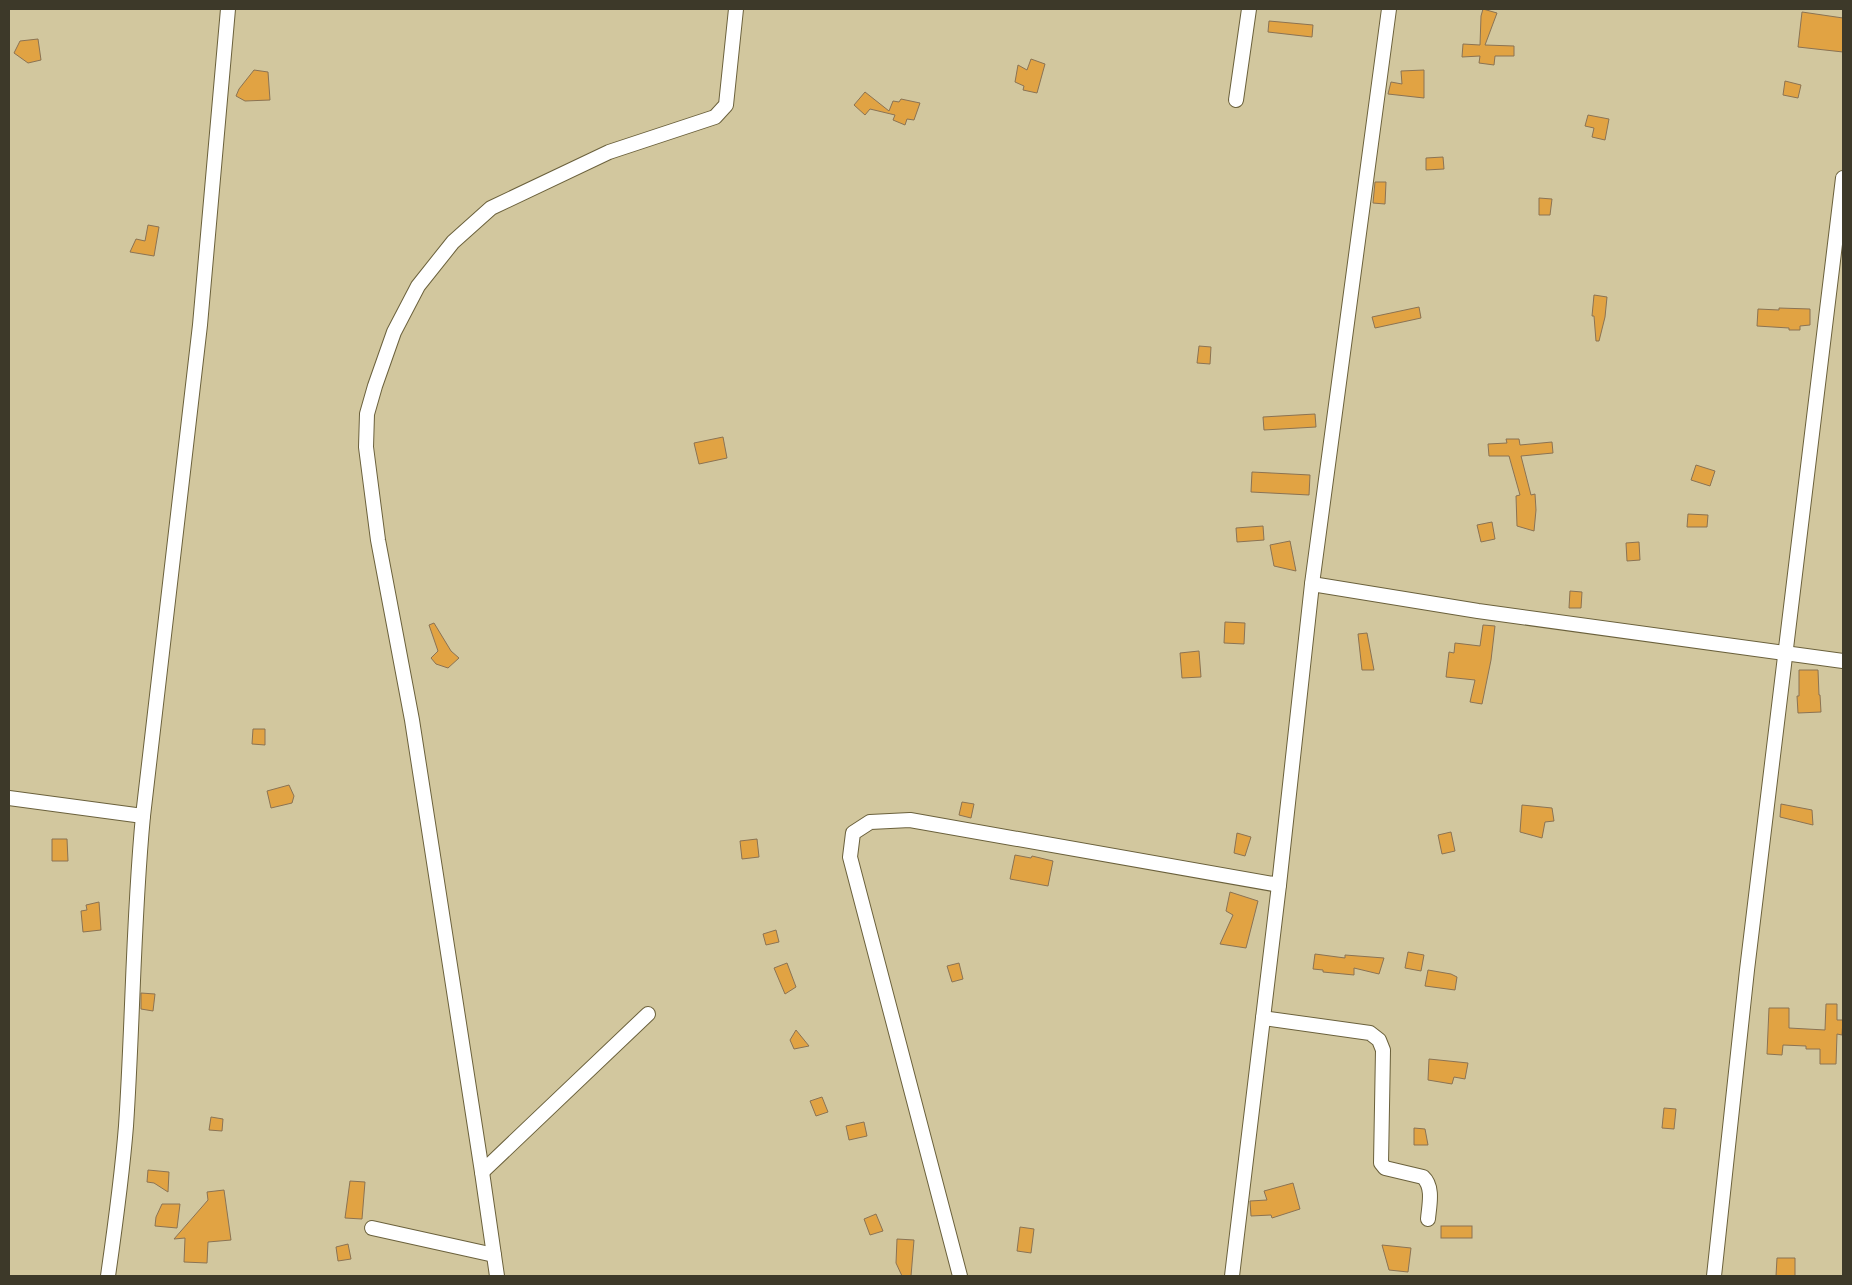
<svg xmlns="http://www.w3.org/2000/svg" width="1852" height="1285" viewBox="0 0 1852 1285" font-family="Literata,serif">
<style>
.building{fill:#e1a343;stroke:#8b7353}
.lines{fill:none;stroke-linecap:round;stroke-linejoin:round}
.street-casing{stroke:#6b613c;stroke-width:16}
.street{stroke:#fff;stroke-width:14}
</style>
<rect width="100%" height="100%" fill="#d2c79e"/>
<!-- building -->
<g class="building">
<path d="M 1483,9 L 1497,13 L 1485,45 L 1514,46 L 1514,56 L 1495,56 L 1494,65 L 1479,63 L 1480,56 L 1462,57 L 1463,44 L 1480,45 L 1481,16 Z"/>
<path d="M 1802,12 L 1843,18 L 1843,52 L 1798,47 Z"/>
<path d="M 1269,21 L 1313,25 L 1312,37 L 1268,32 Z"/>
<path d="M 38,39 L 41,60 L 28,63 L 14,53 L 20,41 Z"/>
<path d="M 1031,59 L 1045,64 L 1037,93 L 1023,90 L 1024,86 L 1015,82 L 1018,65 L 1027,70 Z"/>
<path d="M 254,70 L 268,72 L 270,100 L 245,101 L 236,96 L 239,89 Z"/>
<path d="M 1424,70 L 1424,98 L 1388,94 L 1391,82 L 1402,84 L 1401,71 Z"/>
<path d="M 1785,81 L 1801,85 L 1798,98 L 1783,95 Z"/>
<path d="M 865,92 L 889,111 L 893,101 L 899,102 L 901,99 L 920,103 L 914,120 L 907,119 L 905,125 L 893,120 L 895,115 L 870,109 L 865,115 L 854,105 Z"/>
<path d="M 1588,115 L 1609,119 L 1605,140 L 1592,137 L 1594,128 L 1585,126 Z"/>
<path d="M 1443,157 L 1444,169 L 1426,170 L 1426,158 Z"/>
<path d="M 1375,182 L 1386,182 L 1385,204 L 1373,203 Z"/>
<path d="M 1539,198 L 1552,199 L 1550,215 L 1539,215 Z"/>
<path d="M 148,225 L 159,227 L 154,256 L 130,252 L 136,239 L 145,241 Z"/>
<path d="M 1594,295 L 1607,297 L 1605,317 L 1599,341 L 1596,341 L 1594,316 L 1592,316 Z"/>
<path d="M 1419,307 L 1421,318 L 1375,328 L 1372,317 Z"/>
<path d="M 1779,308 L 1810,309 L 1810,325 L 1800,326 L 1800,330 L 1789,330 L 1789,328 L 1757,326 L 1758,309 L 1779,310 Z"/>
<path d="M 1199,346 L 1211,347 L 1210,364 L 1197,363 Z"/>
<path d="M 1315,414 L 1316,427 L 1264,430 L 1263,417 Z"/>
<path d="M 723,437 L 727,458 L 699,464 L 694,443 Z"/>
<path d="M 1506,439 L 1519,439 L 1520,445 L 1552,442 L 1553,453 L 1521,456 L 1531,495 L 1535,494 L 1536,510 L 1534,531 L 1517,526 L 1516,496 L 1520,495 L 1509,456 L 1489,456 L 1488,444 L 1507,443 Z"/>
<path d="M 1696,465 L 1715,471 L 1710,486 L 1691,480 Z"/>
<path d="M 1252,472 L 1310,475 L 1309,495 L 1251,492 Z"/>
<path d="M 1688,514 L 1708,515 L 1707,527 L 1687,527 Z"/>
<path d="M 1492,522 L 1495,539 L 1481,542 L 1477,525 Z"/>
<path d="M 1263,526 L 1264,540 L 1237,542 L 1236,528 Z"/>
<path d="M 1290,541 L 1296,571 L 1274,566 L 1270,545 Z"/>
<path d="M 1639,542 L 1640,560 L 1627,561 L 1626,543 Z"/>
<path d="M 1570,591 L 1582,592 L 1581,608 L 1569,608 Z"/>
<path d="M 1225,622 L 1245,623 L 1244,644 L 1224,643 Z"/>
<path d="M 434,623 L 451,651 L 459,658 L 448,668 L 436,664 L 431,658 L 438,651 L 429,625 Z"/>
<path d="M 1483,625 L 1495,626 L 1491,660 L 1482,704 L 1470,702 L 1475,680 L 1446,677 L 1449,652 L 1454,653 L 1455,643 L 1480,646 Z"/>
<path d="M 1367,633 L 1374,670 L 1362,670 L 1358,634 Z"/>
<path d="M 1199,651 L 1201,677 L 1182,678 L 1180,653 Z"/>
<path d="M 1799,670 L 1818,670 L 1819,695 L 1820,695 L 1821,712 L 1798,713 L 1797,696 L 1799,696 Z"/>
<path d="M 253,729 L 265,729 L 265,745 L 252,744 Z"/>
<path d="M 289,785 L 294,796 L 292,803 L 271,808 L 267,791 Z"/>
<path d="M 962,802 L 974,804 L 971,818 L 959,815 Z"/>
<path d="M 1781,804 L 1812,810 L 1813,825 L 1780,817 Z"/>
<path d="M 1522,805 L 1552,808 L 1554,821 L 1545,822 L 1542,838 L 1520,832 Z"/>
<path d="M 1451,832 L 1455,851 L 1442,854 L 1438,835 Z"/>
<path d="M 1237,833 L 1251,837 L 1245,856 L 1234,853 Z"/>
<path d="M 52,839 L 67,839 L 68,861 L 52,861 Z"/>
<path d="M 757,839 L 759,857 L 742,859 L 740,841 Z"/>
<path d="M 1015,855 L 1031,858 L 1032,856 L 1053,861 L 1048,886 L 1010,879 Z"/>
<path d="M 1230,892 L 1258,901 L 1246,948 L 1220,944 L 1233,915 L 1226,911 Z"/>
<path d="M 99,902 L 101,930 L 83,932 L 81,911 L 87,910 L 86,905 Z"/>
<path d="M 776,930 L 779,942 L 766,945 L 763,934 Z"/>
<path d="M 1408,952 L 1424,955 L 1421,971 L 1405,968 Z"/>
<path d="M 1315,954 L 1345,958 L 1345,955 L 1384,958 L 1379,974 L 1354,968 L 1354,975 L 1323,972 L 1323,970 L 1313,969 Z"/>
<path d="M 787,963 L 796,987 L 785,994 L 774,968 Z"/>
<path d="M 959,963 L 963,979 L 952,982 L 947,966 Z"/>
<path d="M 1428,970 L 1451,974 L 1457,977 L 1455,990 L 1425,986 Z"/>
<path d="M 141,993 L 155,994 L 153,1011 L 141,1009 Z"/>
<path d="M 1826,1004 L 1837,1004 L 1837,1020 L 1843,1020 L 1842,1035 L 1837,1034 L 1836,1064 L 1820,1064 L 1820,1049 L 1806,1049 L 1806,1046 L 1783,1045 L 1782,1055 L 1767,1054 L 1769,1008 L 1789,1008 L 1789,1028 L 1825,1030 Z"/>
<path d="M 796,1030 L 809,1046 L 794,1049 L 790,1040 Z"/>
<path d="M 1429,1059 L 1468,1063 L 1465,1079 L 1454,1077 L 1452,1084 L 1428,1080 Z"/>
<path d="M 822,1097 L 828,1112 L 816,1116 L 810,1101 Z"/>
<path d="M 1664,1108 L 1676,1109 L 1674,1129 L 1662,1128 Z"/>
<path d="M 211,1117 L 223,1119 L 222,1131 L 209,1130 Z"/>
<path d="M 864,1122 L 867,1136 L 849,1140 L 846,1126 Z"/>
<path d="M 1414,1128 L 1425,1129 L 1428,1145 L 1414,1145 Z"/>
<path d="M 148,1170 L 169,1172 L 168,1192 L 154,1183 L 147,1182 Z"/>
<path d="M 350,1181 L 365,1182 L 362,1219 L 345,1218 Z"/>
<path d="M 1293,1183 L 1300,1209 L 1272,1218 L 1271,1215 L 1251,1216 L 1250,1201 L 1267,1200 L 1264,1191 Z"/>
<path d="M 224,1190 L 231,1240 L 208,1242 L 207,1263 L 184,1262 L 185,1238 L 174,1239 L 208,1200 L 207,1192 Z"/>
<path d="M 162,1204 L 180,1204 L 177,1228 L 155,1226 L 156,1217 Z"/>
<path d="M 876,1214 L 883,1231 L 870,1235 L 864,1219 Z"/>
<rect x="1441" y="1226" width="31" height="12"/>
<path d="M 1020,1227 L 1034,1229 L 1031,1253 L 1017,1251 Z"/>
<path d="M 897,1239 L 914,1240 L 911,1276 L 902,1276 L 896,1263 Z"/>
<path d="M 348,1244 L 351,1259 L 338,1261 L 336,1247 Z"/>
<path d="M 1382,1245 L 1411,1248 L 1408,1272 L 1389,1270 Z"/>
<path d="M 1777,1258 L 1795,1258 L 1795,1276 L 1776,1276 Z"/>
</g>
<g class="lines">
<!-- street casing -->
<g class="street-casing">
<g id="street">
<path d="M 1236,100 L 1249,9"/>
<path d="M 1312,584 L 1478,611 L 1843,661"/>
<path d="M 9,798 L 143,816"/>
<path d="M 1263,1018 L 1370,1033 L 1379,1040 L 1383,1050 L 1381,1163 L 1385,1168 L 1423,1177 C 1434,1187 1429,1206 1428,1219"/>
<path d="M 482,1172 L 648,1014"/>
<path d="M 372,1228 L 494,1255"/>
<path d="M 108,1276 C 115,1227 122,1176 126,1126 C 133,1022 133,919 143,816 L 200,325 L 228,9"/>
<path d="M 497,1276 L 482,1172 L 412,720 L 378,540 L 366,447 L 367,414 L 375,386 L 394,332 L 418,286 L 453,242 L 491,208 L 609,152 L 715,117 L 726,105 L 736,9"/>
<path d="M 960,1276 L 850,857 L 853,833 L 870,822 L 910,820 L 1279,885"/>
<path d="M 1232,1276 L 1279,885 L 1312,584 L 1389,9"/>
<path d="M 1714,1276 L 1747,970 L 1843,178"/>
</g>
</g>
<!-- street -->
<use href="#street" class="street"/>
</g>
<!-- border -->
<rect width="1852" height="1285" fill="none" stroke="#3d3929" stroke-width="20"/>
</svg>
